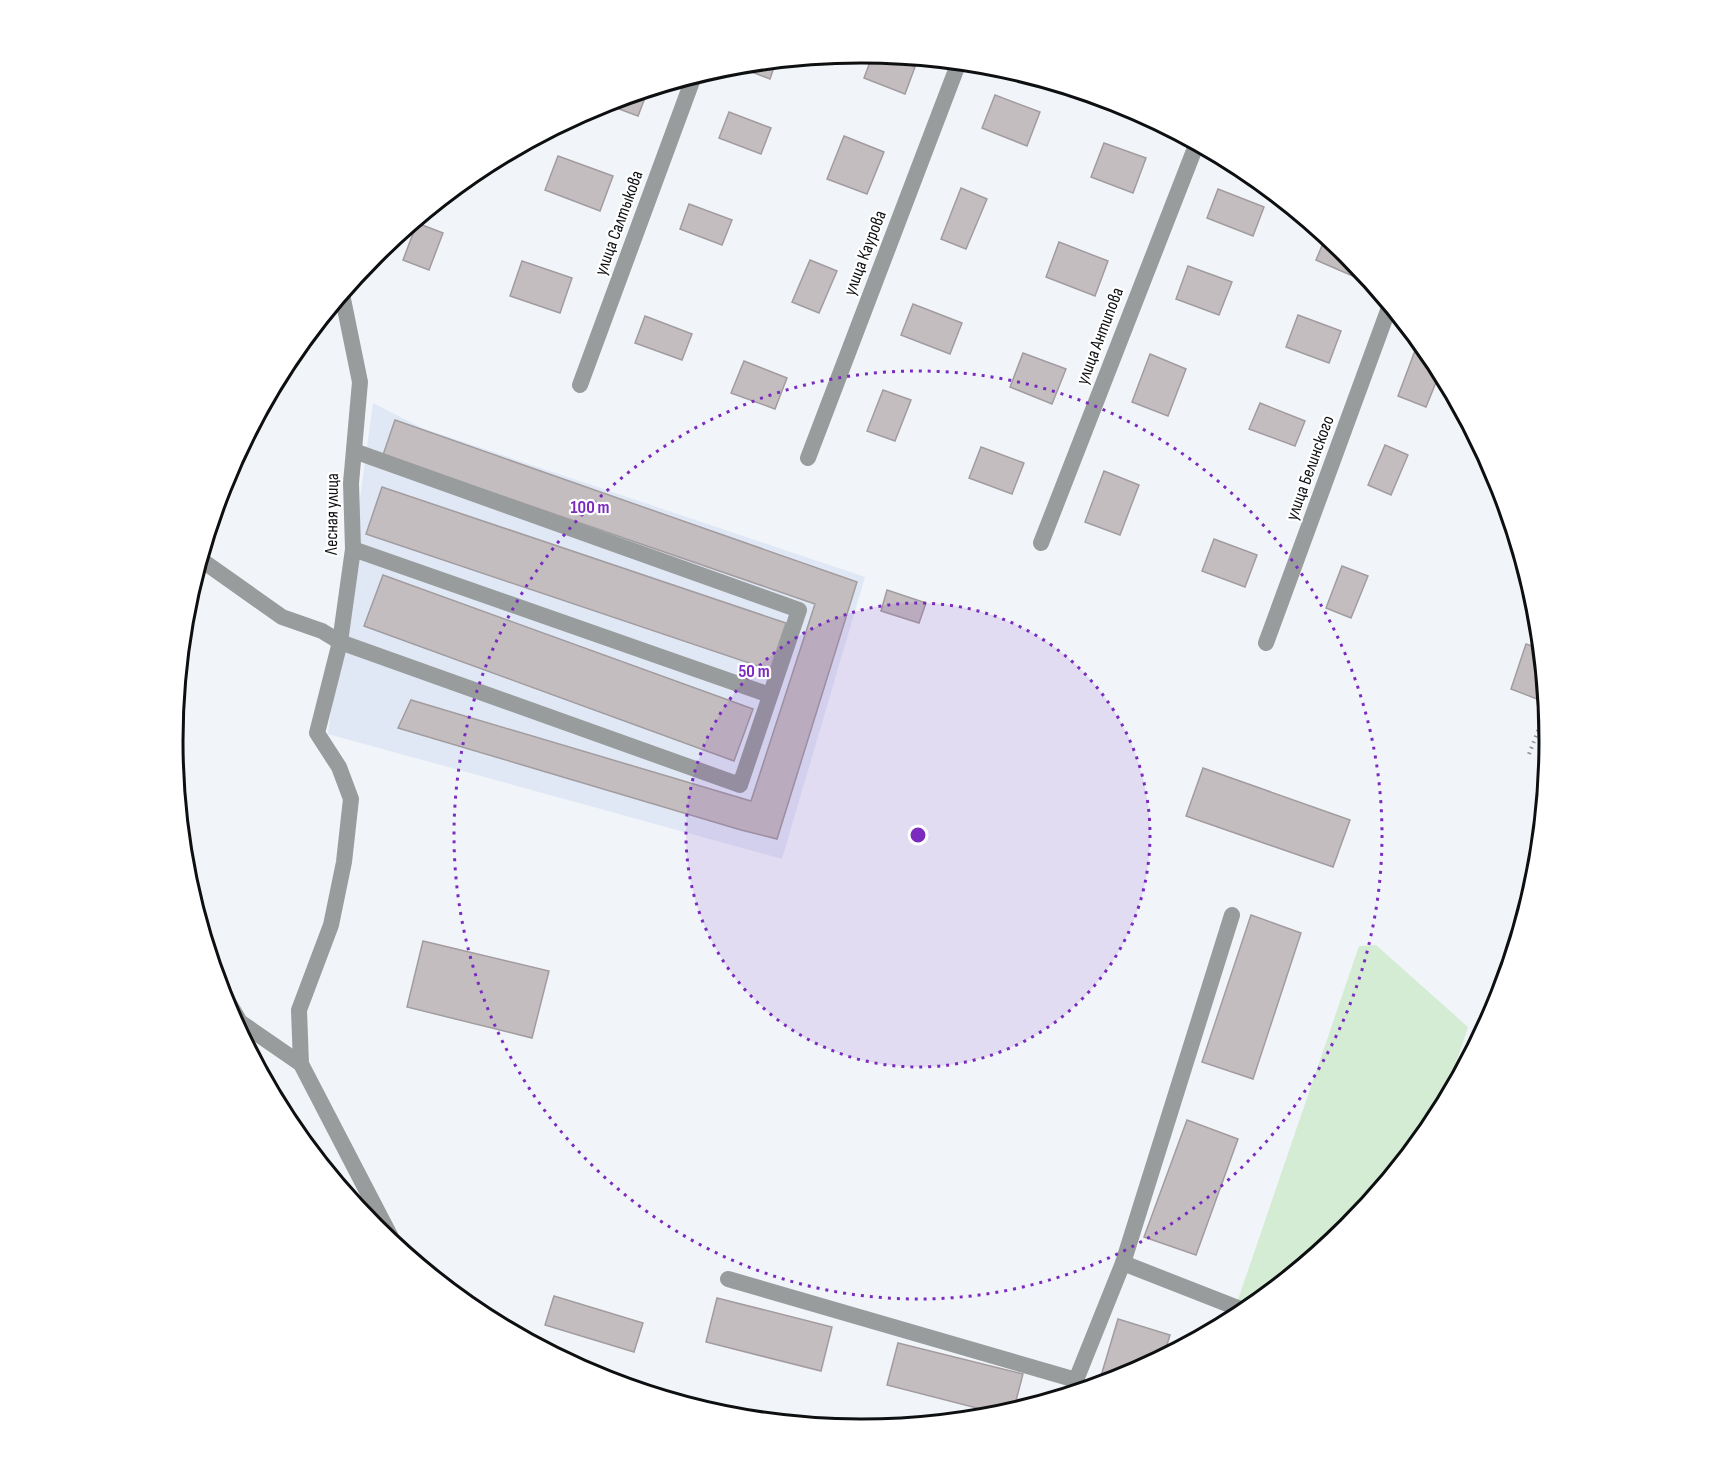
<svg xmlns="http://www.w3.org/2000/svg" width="1723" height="1483" viewBox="0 0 1723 1483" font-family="'Sofia Sans Condensed',sans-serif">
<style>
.built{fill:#dfe8f4}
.green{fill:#d4ecd4}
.building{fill:#c3bdc0;stroke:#a29c9f;stroke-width:1.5}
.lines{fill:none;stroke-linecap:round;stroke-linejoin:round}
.path{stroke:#919397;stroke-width:4;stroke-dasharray:1.5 4.5;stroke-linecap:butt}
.service{stroke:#999c9d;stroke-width:16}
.minor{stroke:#999c9d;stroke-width:16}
.ring{fill:none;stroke:#7b2cbf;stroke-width:3;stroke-dasharray:3 6}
.labels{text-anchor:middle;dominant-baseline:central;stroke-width:4.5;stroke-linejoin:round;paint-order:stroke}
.street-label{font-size:18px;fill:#0e0f11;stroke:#fff}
.rim{fill:none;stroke:#0e0f11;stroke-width:3}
.centre{fill:#7b2cbf;stroke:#fff;stroke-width:3}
.ring-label{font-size:18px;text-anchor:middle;font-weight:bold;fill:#7b2cbf;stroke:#fff;stroke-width:4.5;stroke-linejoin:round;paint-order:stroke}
</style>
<rect width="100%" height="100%" fill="#f1f5fa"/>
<!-- built -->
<path class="built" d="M 373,403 L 422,428 L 865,577 L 782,859 L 328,734 Z"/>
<!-- green -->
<path class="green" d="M 1376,945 L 1468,1027 L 1438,1117 L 1434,1125 L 1348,1229 L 1244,1315 L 1237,1318 L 1232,1317 L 1359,946 Z"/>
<!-- building -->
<g class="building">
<path d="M 873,54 L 882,55 L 915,67 L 905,94 L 864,78 Z"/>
<path d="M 776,61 L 770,79 L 744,69 L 746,64 Z"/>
<path d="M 648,90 L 638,116 L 603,103 Z"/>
<path d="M 995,95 L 1040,112 L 1027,146 L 982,128 Z"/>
<path d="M 729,112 L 771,128 L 761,154 L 719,138 Z"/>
<path d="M 844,136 L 884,152 L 867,194 L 827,179 Z"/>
<path d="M 1104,143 L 1146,158 L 1133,193 L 1091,177 Z"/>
<path d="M 558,156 L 613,176 L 600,211 L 545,190 Z"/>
<path d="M 961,188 L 987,199 L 966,249 L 941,239 Z"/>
<path d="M 1218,189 L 1264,207 L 1253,236 L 1207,218 Z"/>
<path d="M 689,204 L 732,220 L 722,245 L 680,229 Z"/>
<path d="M 417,223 L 443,233 L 429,270 L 403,260 Z"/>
<path d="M 1326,236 L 1349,255 L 1359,267 L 1355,277 L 1316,260 Z"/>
<path d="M 1059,242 L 1108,261 L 1095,296 L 1046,277 Z"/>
<path d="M 810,260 L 837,271 L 819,313 L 792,302 Z"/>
<path d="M 522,261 L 572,278 L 560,313 L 510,296 Z"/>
<path d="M 1188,266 L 1232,282 L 1219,315 L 1176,299 Z"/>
<path d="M 913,304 L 962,323 L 950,354 L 901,335 Z"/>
<path d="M 1298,315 L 1341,331 L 1329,363 L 1286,347 Z"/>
<path d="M 645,316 L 692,334 L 682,360 L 635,343 Z"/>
<path d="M 1416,348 L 1430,353 L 1441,370 L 1426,407 L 1398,396 Z"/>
<path d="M 1023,353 L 1066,369 L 1052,404 L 1010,387 Z"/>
<path d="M 1150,354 L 1186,369 L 1168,416 L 1132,402 Z"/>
<path d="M 744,361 L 787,378 L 775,409 L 731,393 Z"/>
<path d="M 883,390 L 911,400 L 895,441 L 867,431 Z"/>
<path d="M 1260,403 L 1305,421 L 1295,446 L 1249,429 Z"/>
<path d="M 395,420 L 857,582 L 777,839 L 741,830 L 398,728 L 411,700 L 751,801 L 815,604 L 383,455 Z"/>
<path d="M 1385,445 L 1408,455 L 1391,495 L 1368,485 Z"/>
<path d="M 981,447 L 1024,463 L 1012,494 L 969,478 Z"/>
<path d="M 1104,471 L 1139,485 L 1120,535 L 1085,522 Z"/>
<path d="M 382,487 L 786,623 L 770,670 L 366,534 Z"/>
<path d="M 1214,539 L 1257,555 L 1245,587 L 1202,571 Z"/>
<path d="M 1342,566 L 1368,576 L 1351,618 L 1326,608 Z"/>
<path d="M 383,575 L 753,709 L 734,761 L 364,626 Z"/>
<path d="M 887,590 L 926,603 L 919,623 L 881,611 Z"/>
<path d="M 1526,644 L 1541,649 L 1544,678 L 1537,699 L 1511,689 Z"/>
<path d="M 1203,768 L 1350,820 L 1333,867 L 1186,816 Z"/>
<path d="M 1251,915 L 1301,933 L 1253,1079 L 1202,1062 Z"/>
<path d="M 423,941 L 549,971 L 532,1038 L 407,1007 Z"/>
<path d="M 1187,1120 L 1238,1139 L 1196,1255 L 1144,1237 Z"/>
<path d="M 554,1296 L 643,1323 L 634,1352 L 545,1325 Z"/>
<path d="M 717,1298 L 832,1327 L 821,1371 L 706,1342 Z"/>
<path d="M 1118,1319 L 1170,1335 L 1163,1358 L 1125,1378 L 1098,1386 Z"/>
<path d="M 898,1343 L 1023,1374 L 1013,1412 L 1004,1415 L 887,1385 Z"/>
</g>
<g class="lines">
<!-- path -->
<path class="path" d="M 1529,754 L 1547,708"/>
<!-- service -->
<g class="service">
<path d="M 353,549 L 770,695"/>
<path d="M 200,559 L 282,617 L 322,631 L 340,642 L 740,785 L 799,610 L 354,451"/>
<path d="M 1123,1263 L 1248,1312"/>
<path d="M 728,1279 L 1076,1380 L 1123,1263 L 1232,915"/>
</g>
<!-- minor -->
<g class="minor">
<path d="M 580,385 L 694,76"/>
<path d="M 808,458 L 959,62"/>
<path d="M 1041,543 L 1197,143"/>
<path d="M 1266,643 L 1390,305"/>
<path d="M 220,988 L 240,1022 L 301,1064 L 396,1247"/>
<path d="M 301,1064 L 299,1010 L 331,925 L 344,862 L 351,799 L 339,767 L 317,733 L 340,642 L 353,549 L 351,483 L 360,382 L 342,294"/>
</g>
</g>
<!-- distance rings -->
<circle cx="918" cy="835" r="232" fill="#7b2cbf" fill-opacity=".12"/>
<g class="ring">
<circle cx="918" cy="835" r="232"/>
<circle cx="918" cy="835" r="464"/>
</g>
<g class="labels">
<!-- street labels -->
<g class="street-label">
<text transform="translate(619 223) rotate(-70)">улица Салтыкова</text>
<text transform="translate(865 253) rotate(-69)">улица Каурова</text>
<text transform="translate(1100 336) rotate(-69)">улица Антипова</text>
<text transform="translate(1310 468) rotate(-70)">улица Белинского</text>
<text transform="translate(332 514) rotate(-89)">Лесная улица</text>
</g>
</g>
<!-- crop -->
<path d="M0 0H1723V1483H0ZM183 741a678 678 0 1 1 1356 0a678 678 0 1 1-1356 0Z" fill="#fff" fill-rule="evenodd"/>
<path class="rim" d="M183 741a678 678 0 1 1 1356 0a678 678 0 1 1-1356 0Z"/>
<circle cx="918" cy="835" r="9" class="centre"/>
<g class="ring-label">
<text x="590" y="513">100 m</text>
<text x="754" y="677">50 m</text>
</g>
</svg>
